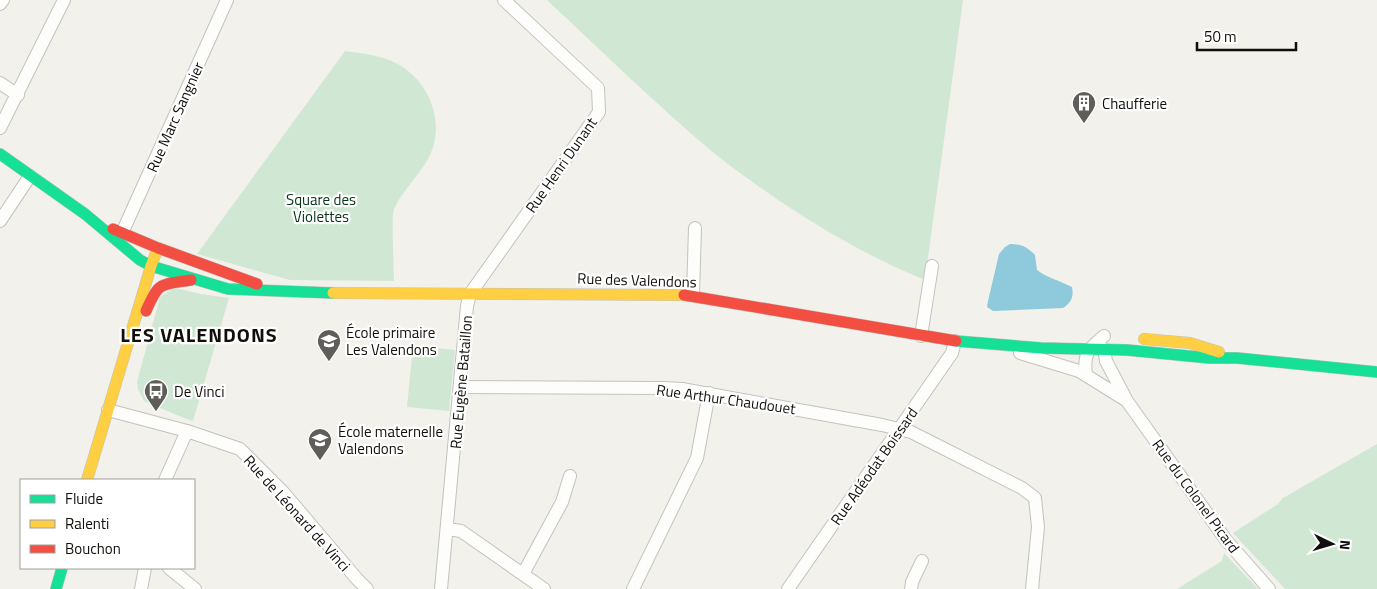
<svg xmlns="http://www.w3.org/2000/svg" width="1377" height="589" viewBox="0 0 1377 589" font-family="'Titillium Web',sans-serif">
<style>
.green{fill:#d0e7d3}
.water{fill:#8fcadc}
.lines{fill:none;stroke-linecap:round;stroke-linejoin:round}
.street-casing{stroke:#c3c2bd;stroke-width:14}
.fast-casing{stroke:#c3c2bd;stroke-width:12}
.slow-casing{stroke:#c3c2bd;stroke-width:12}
.jam-casing{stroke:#c3c2bd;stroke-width:12}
.street{stroke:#fdfdfc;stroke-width:12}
.fast{stroke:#16e098;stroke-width:11}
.slow{stroke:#ffcf43;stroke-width:11}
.jam{stroke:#f24e42;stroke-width:11}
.labels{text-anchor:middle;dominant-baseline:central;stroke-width:4.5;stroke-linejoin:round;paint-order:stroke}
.poi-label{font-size:15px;fill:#100f0b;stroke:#fff;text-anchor:start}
.street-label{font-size:15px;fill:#100f0b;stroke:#fff}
.park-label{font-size:15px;fill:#053517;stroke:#fff}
.district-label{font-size:20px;font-weight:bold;letter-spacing:1px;fill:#100f0b;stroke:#fff}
</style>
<rect width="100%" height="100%" fill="#f2f1ec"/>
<!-- green -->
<g class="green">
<path d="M 547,0 L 963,0 L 925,280 C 851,250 778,203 715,154 C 699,141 684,127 669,114 C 628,77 588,38 547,0 Z"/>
<path d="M 345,51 C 358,53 371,54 383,58 C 423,69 448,116 430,155 C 421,174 403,189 394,209 C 391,216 394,269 394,281 L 290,280 L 197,254 Z"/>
<path d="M 175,288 L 201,294 L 229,298 L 193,421 L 184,418 L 144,401 L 138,389 L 137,382 L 160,297 Z"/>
<path d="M 413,346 L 455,350 L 449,411 L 407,407 Z"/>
<path d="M 1377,444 L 1377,589 L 1285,589 L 1233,533 L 1278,504 L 1283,498 Z"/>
<path d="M 1224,553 L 1258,589 L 1177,589 L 1222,561 Z"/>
</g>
<!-- water -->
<path class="water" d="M 1010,244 C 1021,244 1027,247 1035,255 L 1037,270 C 1047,278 1061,281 1072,287 C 1074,297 1071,303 1063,308 L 993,311 L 987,307 L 988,301 L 999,254 L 1005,247 Z"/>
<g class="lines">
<!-- street casing -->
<g class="street-casing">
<g id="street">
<path d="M 0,4 L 3,0"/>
<path d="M 0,83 L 18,95"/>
<path d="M 0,128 L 64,0"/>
<path d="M 0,221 L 30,176"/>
<path d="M 122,233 L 227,0"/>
<path d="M 693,295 L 695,228"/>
<path d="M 921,336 L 932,266"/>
<path d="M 1104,349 L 1106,361 L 1127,401 L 1226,540 L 1269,589"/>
<path d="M 1020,353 L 1079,371 L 1124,399"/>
<path d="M 1086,374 C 1083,353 1089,349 1104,336"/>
<path d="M 461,387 L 665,388 L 682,389 L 882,425 L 911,432 L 1022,488 L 1035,498 L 1038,527 L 1032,589"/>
<path d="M 108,410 L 187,431 L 240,449 L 283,492 L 357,579 L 367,589"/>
<path d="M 165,480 L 187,431"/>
<path d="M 448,529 L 461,531 L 544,589"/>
<path d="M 169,568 L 195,589"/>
<path d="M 523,574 L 562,502 L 570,476"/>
<path d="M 141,589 L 145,568"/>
<path d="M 441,589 L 467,306 L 470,294 L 599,112 L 598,88 L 504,0"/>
<path d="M 633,589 L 697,458 L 709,393"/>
<path d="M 788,589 L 952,353 L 955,341"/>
<path d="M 911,589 L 912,582 L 922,561"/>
</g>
</g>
<!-- fast casing -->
<g class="fast-casing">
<g id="fast">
<path d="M 0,154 L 85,214 L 140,260 L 151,266 L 228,289 L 333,293"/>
<path d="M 956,341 L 1041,348 L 1127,350 L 1209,358 L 1237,358 L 1377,372"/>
<path d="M 56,589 L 62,568"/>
</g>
</g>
<!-- slow casing -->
<g class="slow-casing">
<g id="slow">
<path d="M 333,293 L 684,295"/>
<path d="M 1144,339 L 1190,343 L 1219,352"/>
<path d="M 87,480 L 151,266 L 158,248"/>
</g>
</g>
<!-- jam casing -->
<g class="jam-casing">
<g id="jam">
<path d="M 113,229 L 158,248 L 257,284"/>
<path d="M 684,295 L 956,341"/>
<path d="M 146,311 C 159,281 160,285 191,280"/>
</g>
</g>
<!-- street -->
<use href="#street" class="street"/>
<!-- fast -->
<use href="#fast" class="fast"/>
<!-- slow -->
<use href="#slow" class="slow"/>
<!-- jam -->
<use href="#jam" class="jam"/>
</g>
<!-- icons -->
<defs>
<g id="building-pin" transform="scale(1.25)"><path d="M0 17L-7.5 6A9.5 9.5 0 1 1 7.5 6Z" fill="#5f5e5a" stroke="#fff"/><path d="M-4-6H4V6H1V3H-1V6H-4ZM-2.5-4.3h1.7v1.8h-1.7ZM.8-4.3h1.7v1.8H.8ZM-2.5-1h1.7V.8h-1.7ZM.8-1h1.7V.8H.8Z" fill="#fff"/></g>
<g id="school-pin" transform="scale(1.25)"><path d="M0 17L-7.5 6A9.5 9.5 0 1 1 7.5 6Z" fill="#5f5e5a" stroke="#fff"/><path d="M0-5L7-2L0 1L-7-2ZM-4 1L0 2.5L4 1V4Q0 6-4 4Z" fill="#fff"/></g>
<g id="bus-pin" transform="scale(1.25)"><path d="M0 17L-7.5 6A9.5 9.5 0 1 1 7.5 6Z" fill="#5f5e5a" stroke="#fff"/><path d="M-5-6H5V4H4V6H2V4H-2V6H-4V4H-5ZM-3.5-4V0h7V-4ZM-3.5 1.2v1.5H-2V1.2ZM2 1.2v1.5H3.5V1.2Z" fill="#fff"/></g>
</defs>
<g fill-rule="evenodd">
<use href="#building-pin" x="1084" y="103"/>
<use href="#school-pin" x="329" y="341"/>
<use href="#bus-pin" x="156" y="391"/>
<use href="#school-pin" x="320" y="440"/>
</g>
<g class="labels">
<!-- poi labels -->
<g class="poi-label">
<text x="1102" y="103">Chaufferie</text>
<text x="346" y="332">École primaire<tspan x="346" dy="17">Les Valendons</tspan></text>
<text x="174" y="391">De Vinci</text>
<text x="338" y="431">École maternelle<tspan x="338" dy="17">Valendons</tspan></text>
</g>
<!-- street labels -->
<g class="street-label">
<text transform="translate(175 117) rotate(-66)">Rue Marc Sangnier</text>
<text transform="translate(561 165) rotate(-55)">Rue Henri Dunant</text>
<text transform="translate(637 280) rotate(2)">Rue des Valendons</text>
<text transform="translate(461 382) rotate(-85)">Rue Eugène Bataillon</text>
<text transform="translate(726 399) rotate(8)">Rue Arthur Chaudouet</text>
<text transform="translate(874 466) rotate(-55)">Rue Adéodat Boissard</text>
<text transform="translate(1196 496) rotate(54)">Rue du Colonel Picard</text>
<text transform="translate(297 513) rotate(48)">Rue de Léonard de Vinci</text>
</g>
<!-- park labels -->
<g class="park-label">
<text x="321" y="199">Square des<tspan x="321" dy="17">Violettes</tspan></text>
</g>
<!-- district labels -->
<g class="district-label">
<text x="199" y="334">LES VALENDONS</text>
</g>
</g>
<!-- legend -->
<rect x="20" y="479" width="175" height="90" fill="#ffffff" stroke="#9f9f9d"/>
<rect x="30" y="495" width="25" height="8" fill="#16e098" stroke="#9f9f9d"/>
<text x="65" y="504" font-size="15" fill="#100f0b">Fluide</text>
<rect x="30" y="520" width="25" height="8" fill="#ffcf43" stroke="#9f9f9d"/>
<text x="65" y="529" font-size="15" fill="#100f0b">Ralenti</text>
<rect x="30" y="545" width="25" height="8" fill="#f24e42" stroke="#9f9f9d"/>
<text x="65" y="554" font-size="15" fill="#100f0b">Bouchon</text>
<!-- north arrow -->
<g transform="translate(1332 544) rotate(95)" stroke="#ffffff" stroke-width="4" paint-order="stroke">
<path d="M0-4L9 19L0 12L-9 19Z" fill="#100f0b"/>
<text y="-8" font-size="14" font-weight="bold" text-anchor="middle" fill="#100f0b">N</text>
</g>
<!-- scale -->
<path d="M1197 42v8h99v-8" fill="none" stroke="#100f0b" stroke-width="2.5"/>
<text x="1204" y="42" font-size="15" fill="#100f0b" stroke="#ffffff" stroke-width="4" paint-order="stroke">50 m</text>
</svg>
